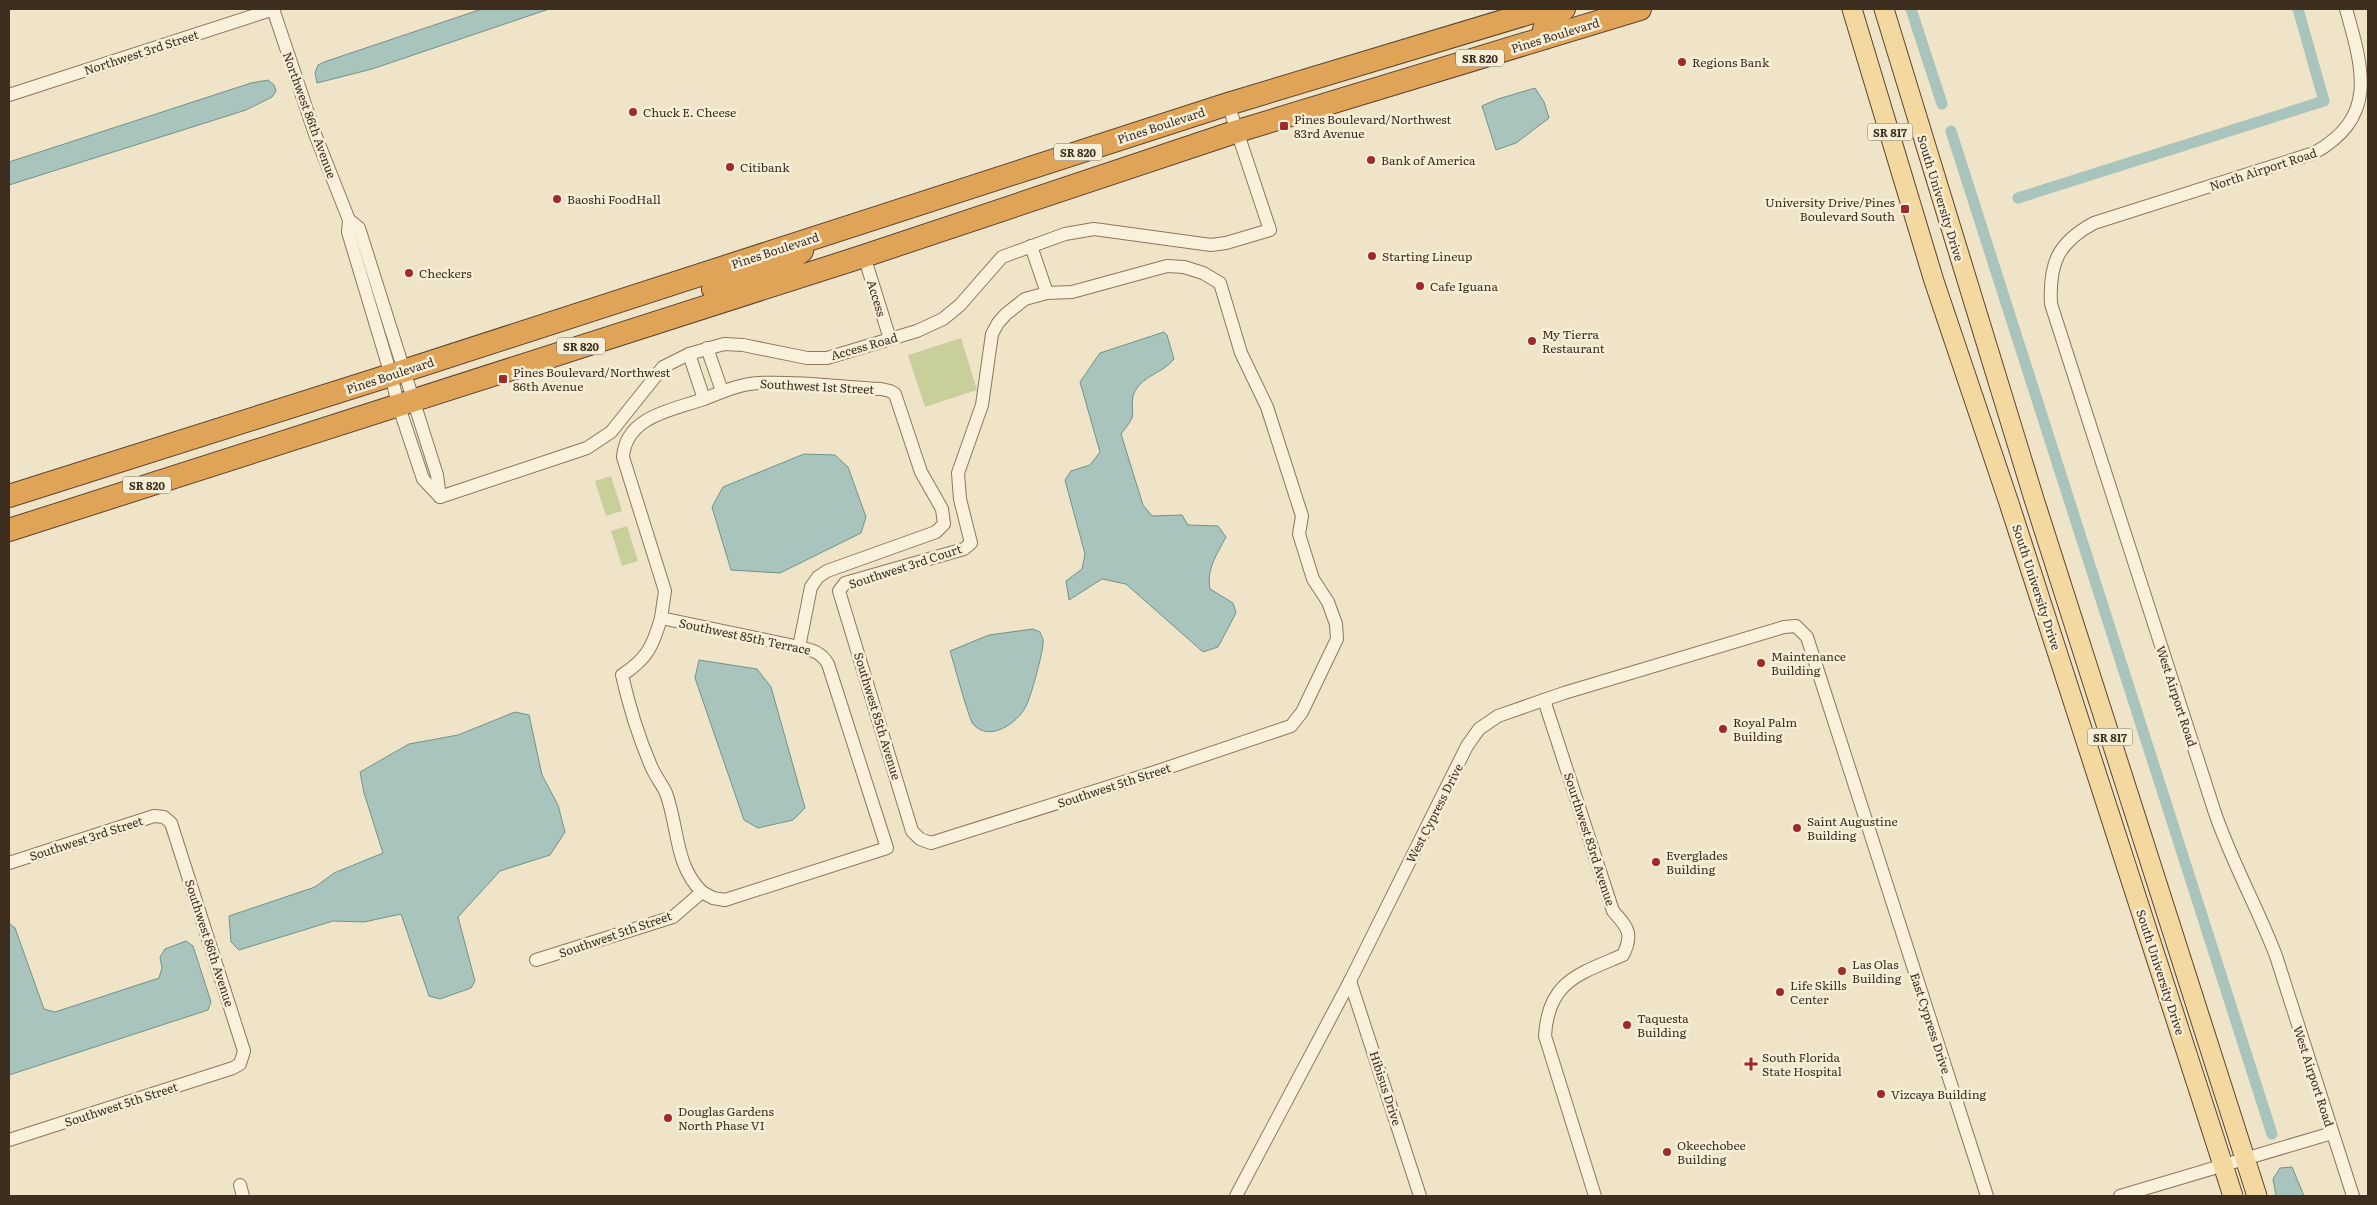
<svg xmlns="http://www.w3.org/2000/svg" width="2377" height="1205" viewBox="0 0 2377 1205" font-family="Literata,serif">
<style>
.green{fill:#c9cf9b}
.water{fill:#a9c4bc;stroke:#6f938a}
.lines{fill:none;stroke-linecap:round;stroke-linejoin:round}
.canal{stroke:#a9c4bc;stroke-width:11}
.street-casing{stroke:#8d765c;stroke-width:14}
.primary-casing{stroke:#5b4430;stroke-width:21}
.highway-casing{stroke:#5b4430;stroke-width:24}
.street{stroke:#faf1dc;stroke-width:12}
.primary{stroke:#f3d9a0;stroke-width:19}
.highway{stroke:#e0a458;stroke-width:22}
.poi-dot{fill:#9e2a2b;stroke:#f7eed8;stroke-width:2}
.labels{text-anchor:middle;dominant-baseline:central;stroke-width:5;stroke-linejoin:round;paint-order:stroke}
.shield{fill:#f7eed8;stroke:#756857;stroke-width:1}
.shield-label{font-size:11px;font-weight:bold;fill:#3d2e20}
.street-label{font-size:12px;fill:#3d2e20;stroke:#f7eed8}
.poi-label{font-size:12px;fill:#3d2e20;stroke:#f7eed8;text-anchor:start}
</style>
<rect width="100%" height="100%" fill="#f0e4c8"/>
<!-- green -->
<g class="green">
<path d="M 961,338 L 977,390 L 925,407 L 908,355 Z"/>
<path d="M 611,476 L 622,511 L 606,516 L 595,481 Z"/>
<path d="M 627,526 L 638,561 L 622,566 L 611,531 Z"/>
</g>
<!-- water -->
<g class="water">
<path d="M 482,9 L 549,9 L 372,69 L 317,83 L 315,73 L 318,65 L 324,62 Z"/>
<path d="M 268,80 L 274,85 L 276,91 L 272,97 L 246,110 L 9,185 L 9,162 L 251,83 Z"/>
<path d="M 1535,88 L 1544,102 L 1549,118 L 1516,143 L 1496,150 L 1482,106 L 1498,99 Z"/>
<path d="M 1164,332 L 1167,335 L 1174,359 C 1163,373 1144,375 1135,391 C 1130,400 1134,409 1132,418 C 1130,423 1124,430 1121,434 L 1143,505 L 1152,516 L 1182,515 L 1188,525 L 1218,526 L 1226,537 C 1217,554 1206,570 1210,589 L 1233,603 L 1236,613 L 1218,647 L 1203,652 L 1126,584 L 1102,579 L 1069,600 L 1066,581 L 1082,569 L 1085,554 L 1065,480 L 1071,471 L 1090,465 L 1100,452 L 1080,382 L 1100,353 Z"/>
<path d="M 804,454 L 835,455 L 848,467 L 866,517 L 861,533 L 780,573 L 731,570 L 712,507 L 723,487 Z"/>
<path d="M 1033,629 L 1040,632 C 1041,635 1044,639 1043,643 C 1043,652 1031,697 1026,706 C 1018,723 989,743 973,724 C 968,717 954,663 950,651 L 989,635 Z"/>
<path d="M 699,660 L 757,669 L 771,687 L 805,808 L 793,820 L 758,828 L 744,820 L 695,678 Z"/>
<path d="M 515,712 L 529,715 L 542,775 L 558,805 L 565,832 L 550,855 L 500,871 L 458,917 L 475,981 L 471,988 L 440,999 L 429,996 L 401,914 L 364,922 L 333,921 L 239,950 L 231,942 L 229,916 L 315,887 L 334,873 L 383,853 L 364,793 L 360,772 L 409,744 L 458,735 Z"/>
<path d="M 9,923 L 15,928 L 44,1009 L 55,1012 L 159,978 L 162,968 L 160,957 L 165,949 L 186,941 L 193,946 L 211,1002 L 208,1010 L 9,1075 Z"/>
<path d="M 2292,1167 L 2304,1196 L 2276,1196 L 2273,1179 L 2280,1168 Z"/>
</g>
<g class="lines">
<!-- canal -->
<g class="canal">
<path d="M 1911,9 L 1942,104"/>
<path d="M 1951,131 L 2272,1134"/>
<path d="M 2018,198 L 2324,101 L 2298,9"/>
</g>
<!-- street casing -->
<g class="street-casing">
<g id="street">
<path d="M 273,9 L 315,134 L 349,220 L 348,232 L 391,375 L 398,404 L 423,479 L 440,497"/>
<path d="M 2346,9 C 2364,72 2377,118 2314,153 L 2094,223 C 2057,243 2049,264 2051,304 L 2214,810 C 2231,861 2257,906 2276,956 L 2353,1196"/>
<path d="M 9,95 L 274,9"/>
<path d="M 349,220 L 359,228 L 437,475 L 440,497"/>
<path d="M 1031,246 L 1047,293 L 1025,299 L 1006,314 L 998,323 L 992,334 L 982,405 L 958,473 L 960,499 L 971,543 L 964,549 L 845,583 L 839,591 L 912,831 L 920,839 L 931,843 L 1152,773 L 1291,726 L 1302,712 L 1337,639 L 1336,624 L 1328,602 L 1313,579 L 1299,534 L 1302,516 L 1267,407 L 1241,353 L 1220,283 L 1203,273 L 1184,267 L 1167,266 L 1072,292 L 1047,293"/>
<path d="M 864,256 L 890,339"/>
<path d="M 707,348 L 722,391"/>
<path d="M 689,354 L 704,399"/>
<path d="M 440,497 L 587,448 L 611,432 L 663,367 L 689,354 L 724,344 L 743,345 L 807,358 L 827,358 L 917,331 L 943,319 L 960,305 L 1002,257 L 1065,234 L 1094,229 L 1211,245 L 1226,243 L 1270,230 L 1228,104"/>
<path d="M 661,618 C 653,646 647,659 622,675 C 629,706 639,738 651,766 C 655,776 662,784 666,793 C 679,828 674,864 702,892"/>
<path d="M 1544,700 L 1613,911 C 1627,927 1634,933 1623,955 C 1579,974 1548,981 1545,1036 L 1595,1196"/>
<path d="M 9,863 L 154,816 L 164,817 L 171,823 L 244,1051 L 240,1064 L 233,1068 L 9,1140"/>
<path d="M 536,960 L 673,917 L 702,892 L 713,898 L 725,900 L 887,848 L 828,664 C 821,652 812,650 799,647 L 661,618 L 665,591 L 623,457 C 626,416 673,410 704,399 C 722,392 739,384 759,383 C 799,381 841,387 881,389 L 890,391 L 895,394 L 921,472 L 942,509 L 944,524 L 936,532 L 827,571 L 818,577 L 811,587 L 799,647"/>
<path d="M 1350,981 L 1420,1196"/>
<path d="M 240,1185 L 243,1196"/>
<path d="M 1236,1196 L 1350,981 L 1467,746 L 1479,729 L 1498,716 L 1564,693 L 1784,627 L 1796,626 L 1807,637 L 1987,1196"/>
<path d="M 2120,1196 L 2332,1133"/>
</g>
</g>
<!-- primary casing -->
<g class="primary-casing">
<g id="primary">
<path d="M 1852,9 L 1934,281 L 2009,503 L 2233,1196"/>
<path d="M 1884,9 L 2034,499 L 2257,1196"/>
</g>
</g>
<!-- highway casing -->
<g class="highway-casing">
<g id="highway">
<path d="M 1544,38 C 1541,23 1553,17 1564,9"/>
<path d="M 713,289 L 789,261 L 802,251"/>
<path d="M 9,496 L 391,375 L 1228,104 L 1543,9"/>
<path d="M 9,530 L 864,256 L 1238,131 L 1640,9"/>
</g>
</g>
<!-- street -->
<use href="#street" class="street"/>
<!-- primary -->
<use href="#primary" class="primary"/>
<!-- highway -->
<use href="#highway" class="highway"/>
</g>
<!-- markers -->
<g class="poi-dot">
<circle cx="1682" cy="62" r="5"/>
<circle cx="633" cy="112" r="5"/>
<rect x="1279" y="121" width="10" height="10" rx="2.5"/>
<circle cx="1371" cy="160" r="5"/>
<circle cx="730" cy="167" r="5"/>
<circle cx="557" cy="199" r="5"/>
<rect x="1900" y="204" width="10" height="10" rx="2.5"/>
<circle cx="1372" cy="256" r="5"/>
<circle cx="409" cy="273" r="5"/>
<circle cx="1420" cy="286" r="5"/>
<circle cx="1532" cy="341" r="5"/>
<rect x="498" y="374" width="10" height="10" rx="2.5"/>
<circle cx="1761" cy="663" r="5"/>
<circle cx="1723" cy="729" r="5"/>
<circle cx="1797" cy="828" r="5"/>
<circle cx="1656" cy="862" r="5"/>
<circle cx="1842" cy="971" r="5"/>
<circle cx="1780" cy="992" r="5"/>
<circle cx="1627" cy="1025" r="5"/>
<path d="M1748.5 1056.5h5v5h5v5h-5v5h-5v-5h-5v-5h5z"/>
<circle cx="1881" cy="1094" r="5"/>
<circle cx="668" cy="1118" r="5"/>
<circle cx="1667" cy="1152" r="5"/>
</g>
<g class="labels">
<!-- shield labels -->
<g class="shield">
<rect x="1456" y="49.5" width="48" height="17" rx="4"/>
<rect x="1867.5" y="123.5" width="45" height="17" rx="4"/>
<rect x="1054" y="143.5" width="48" height="17" rx="4"/>
<rect x="557" y="337.5" width="48" height="17" rx="4"/>
<rect x="123" y="476.5" width="48" height="17" rx="4"/>
<rect x="2087.5" y="728.5" width="45" height="17" rx="4"/>
</g>
<g class="shield-label">
<text x="1480" y="58">SR 820</text>
<text x="1890" y="132">SR 817</text>
<text x="1078" y="152">SR 820</text>
<text x="581" y="346">SR 820</text>
<text x="147" y="485">SR 820</text>
<text x="2110" y="737">SR 817</text>
</g>
<!-- street labels -->
<g class="street-label">
<text transform="translate(1555 35) rotate(-17)">Pines Boulevard</text>
<text transform="translate(141 52) rotate(-18)">Northwest 3rd Street</text>
<text transform="translate(310 115) rotate(70)">Northwest 86th Avenue</text>
<text transform="translate(1161 125) rotate(-18)">Pines Boulevard</text>
<text transform="translate(2263 169) rotate(-18)">North Airport Road</text>
<text transform="translate(1941 198) rotate(73)">South University Drive</text>
<text transform="translate(775 250) rotate(-18)">Pines Boulevard</text>
<text transform="translate(877 298) rotate(73)">Access</text>
<text transform="translate(864 346) rotate(-16)">Access Road</text>
<text transform="translate(390 375) rotate(-18)">Pines Boulevard</text>
<text transform="translate(817 386) rotate(3)">Southwest 1st Street</text>
<text transform="translate(905 566) rotate(-18)">Southwest 3rd Court</text>
<text transform="translate(2037 587) rotate(72)">South University Drive</text>
<text transform="translate(745 636) rotate(12)">Southwest 85th Terrace</text>
<text transform="translate(2177 696) rotate(72)">West Airport Road</text>
<text transform="translate(878 716) rotate(73)">Southwest 85th Avenue</text>
<text transform="translate(1114 785) rotate(-18)">Southwest 5th Street</text>
<text transform="translate(1434 813) rotate(-63)">West Cypress Drive</text>
<text transform="translate(86 838) rotate(-18)">Southwest 3rd Street</text>
<text transform="translate(1590 839) rotate(72)">Sourthwest 83rd Avenue</text>
<text transform="translate(615 934) rotate(-19)">Southwest 5th Street</text>
<text transform="translate(210 943) rotate(72)">Southwest 86th Avenue</text>
<text transform="translate(2161 972) rotate(72)">South University Drive</text>
<text transform="translate(1931 1023) rotate(72)">East Cypress Drive</text>
<text transform="translate(2314 1076) rotate(72)">West Airport Road</text>
<text transform="translate(1386 1088) rotate(72)">Hibisus Drive</text>
<text transform="translate(121 1104) rotate(-18)">Southwest 5th Street</text>
</g>
<!-- poi labels -->
<g class="poi-label">
<text x="1692" y="62">Regions Bank</text>
<text x="643" y="112">Chuck E. Cheese</text>
<text x="1294" y="119">Pines Boulevard/Northwest<tspan x="1294" dy="14">83rd Avenue</tspan></text>
<text x="1381" y="160">Bank of America</text>
<text x="740" y="167">Citibank</text>
<text x="567" y="199">Baoshi FoodHall</text>
<text x="1895" y="202" text-anchor="end">University Drive/Pines<tspan x="1895" dy="14">Boulevard South</tspan></text>
<text x="1382" y="256">Starting Lineup</text>
<text x="419" y="273">Checkers</text>
<text x="1430" y="286">Cafe Iguana</text>
<text x="1542" y="334">My Tierra<tspan x="1542" dy="14">Restaurant</tspan></text>
<text x="513" y="372">Pines Boulevard/Northwest<tspan x="513" dy="14">86th Avenue</tspan></text>
<text x="1771" y="656">Maintenance<tspan x="1771" dy="14">Building</tspan></text>
<text x="1733" y="722">Royal Palm<tspan x="1733" dy="14">Building</tspan></text>
<text x="1807" y="821">Saint Augustine<tspan x="1807" dy="14">Building</tspan></text>
<text x="1666" y="855">Everglades<tspan x="1666" dy="14">Building</tspan></text>
<text x="1852" y="964">Las Olas<tspan x="1852" dy="14">Building</tspan></text>
<text x="1790" y="985">Life Skills<tspan x="1790" dy="14">Center</tspan></text>
<text x="1637" y="1018">Taquesta<tspan x="1637" dy="14">Building</tspan></text>
<text x="1762" y="1057">South Florida<tspan x="1762" dy="14">State Hospital</tspan></text>
<text x="1891" y="1094">Vizcaya Building</text>
<text x="678" y="1111">Douglas Gardens<tspan x="678" dy="14">North Phase VI</tspan></text>
<text x="1677" y="1145">Okeechobee<tspan x="1677" dy="14">Building</tspan></text>
</g>
</g>
<!-- border -->
<rect width="2377" height="1205" fill="none" stroke="#3d2e20" stroke-width="20"/>
</svg>
